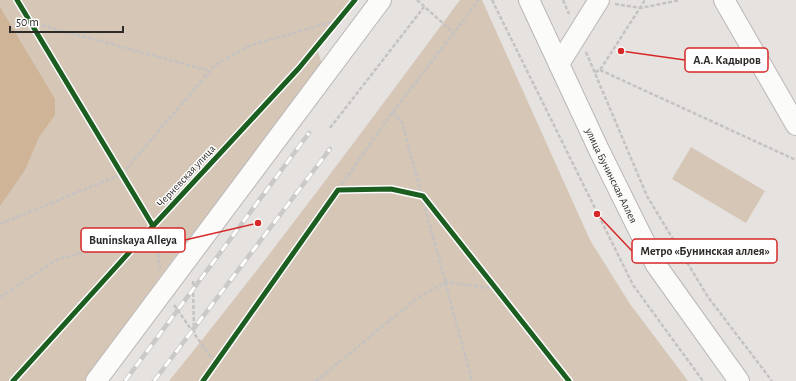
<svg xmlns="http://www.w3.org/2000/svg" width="796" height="381" viewBox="0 0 796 381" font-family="'Alegreya Sans',sans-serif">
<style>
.green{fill:#d5c6b6}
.water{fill:#d0b497}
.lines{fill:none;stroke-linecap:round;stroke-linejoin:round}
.minor-casing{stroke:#bab7b5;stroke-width:22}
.path{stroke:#c5c3c2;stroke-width:2.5;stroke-dasharray:4 2;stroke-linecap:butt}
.minor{stroke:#fbfbfa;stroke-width:20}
.rail-casing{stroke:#cac8c8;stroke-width:4.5}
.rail{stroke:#fff;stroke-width:3;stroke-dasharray:9;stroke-linecap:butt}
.cycleway-casing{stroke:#fff;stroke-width:8}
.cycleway{stroke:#1b5e20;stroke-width:5}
.labels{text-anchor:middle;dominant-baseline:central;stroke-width:3;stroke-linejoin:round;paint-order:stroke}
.street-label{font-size:11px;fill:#2d2a28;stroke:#fff}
.leader{fill:none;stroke:#d62828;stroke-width:1.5}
.callout-dot{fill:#d62828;stroke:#fff;stroke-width:1.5}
.callout{fill:#fff;stroke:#d62828;stroke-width:1.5}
.callout-label{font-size:12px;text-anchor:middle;font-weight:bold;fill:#2d2a28}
</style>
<rect width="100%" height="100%" fill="#e6e2df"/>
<!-- green -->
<g class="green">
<path d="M 0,0 L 350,0 L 315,44 L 323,66 L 179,251 L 84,381 L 0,381 Z"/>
<path d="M 460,0 L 482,0 L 590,240 L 630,304 L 688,381 L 169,381 C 270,257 365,128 460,0 Z"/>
<path d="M 691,147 L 765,191 L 746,223 L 672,179 Z"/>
</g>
<!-- water -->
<path class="water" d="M 0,7 L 55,99 L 55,115 L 39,137 L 25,170 L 0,206 Z"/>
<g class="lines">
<!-- minor casing -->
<g class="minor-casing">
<g id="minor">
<path id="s1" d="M 529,0 L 599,150 L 656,265 L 739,381"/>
<path d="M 724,0 L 796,125"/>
<path d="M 559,64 L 599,0"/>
<path d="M 96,381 L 381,0"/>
</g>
</g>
<!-- path -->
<g class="path">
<path d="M 417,0 L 454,33"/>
<path d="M 492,0 L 633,285 L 703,381"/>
<path d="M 563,0 L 569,14"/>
<path d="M 615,4 L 641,8 L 680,0"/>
<path d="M 30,22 L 210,71"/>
<path d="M 586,52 L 647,196 L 708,297 L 772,381"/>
<path d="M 600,70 L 796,160"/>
<path d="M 595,72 L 600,70 L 645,0"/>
<path d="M 392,113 L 402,122 L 472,381"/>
<path d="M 330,128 L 424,7"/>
<path d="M 338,190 L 392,113 L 479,0"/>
<path d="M 0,224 L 122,174 L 215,65 L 248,46 L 345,18"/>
<path d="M 193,281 L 194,334"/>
<path d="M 0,297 L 58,259 L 98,249 L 153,226 L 160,268"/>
<path d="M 174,305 L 215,363"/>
<path d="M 316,381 L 416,299 L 446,282 L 497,289"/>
</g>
<!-- minor -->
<use href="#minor" class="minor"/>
<!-- rail casing -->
<g class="rail-casing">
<g id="rail">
<path d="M 125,381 L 309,133"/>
<path d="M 154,381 L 330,149"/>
</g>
</g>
<!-- rail -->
<use href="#rail" class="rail"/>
<!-- cycleway casing -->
<g class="cycleway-casing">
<g id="cycleway">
<path d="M 17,0 L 153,226"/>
<path d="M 13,381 L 153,226 L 299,68 L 355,0"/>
<path d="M 203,381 L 338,190 L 391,189 L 423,196 L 569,381"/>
</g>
</g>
<!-- cycleway -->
<use href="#cycleway" class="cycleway"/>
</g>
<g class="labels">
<!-- street labels -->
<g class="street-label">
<text transform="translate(186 176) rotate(-47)">Черневская улица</text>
<text stroke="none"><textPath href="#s1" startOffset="194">улица Бунинская Аллея</textPath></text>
</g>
</g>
<!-- callouts -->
<path class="leader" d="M621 51L685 60M258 223L185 240M597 214L632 251"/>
<g class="callout-dot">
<circle cx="621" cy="51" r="4"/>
<circle cx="258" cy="223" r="4"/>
<circle cx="597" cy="214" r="4"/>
</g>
<g class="callout">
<rect x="685" y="48" width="83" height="24" rx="4"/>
<rect x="81" y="228" width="104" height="24" rx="4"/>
<rect x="632" y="239" width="145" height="24" rx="4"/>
</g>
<g class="callout-label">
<text x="727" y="64">А.А. Кадыров</text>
<text x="133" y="244">Buninskaya Alleya</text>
<text x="705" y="255">Метро «Бунинская аллея»</text>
</g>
<!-- scale -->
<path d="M10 26v6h113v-6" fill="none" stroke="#2d2a28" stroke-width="2"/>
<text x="16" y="26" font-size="12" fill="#2d2a28" stroke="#ffffff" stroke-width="3" paint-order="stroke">50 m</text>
</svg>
